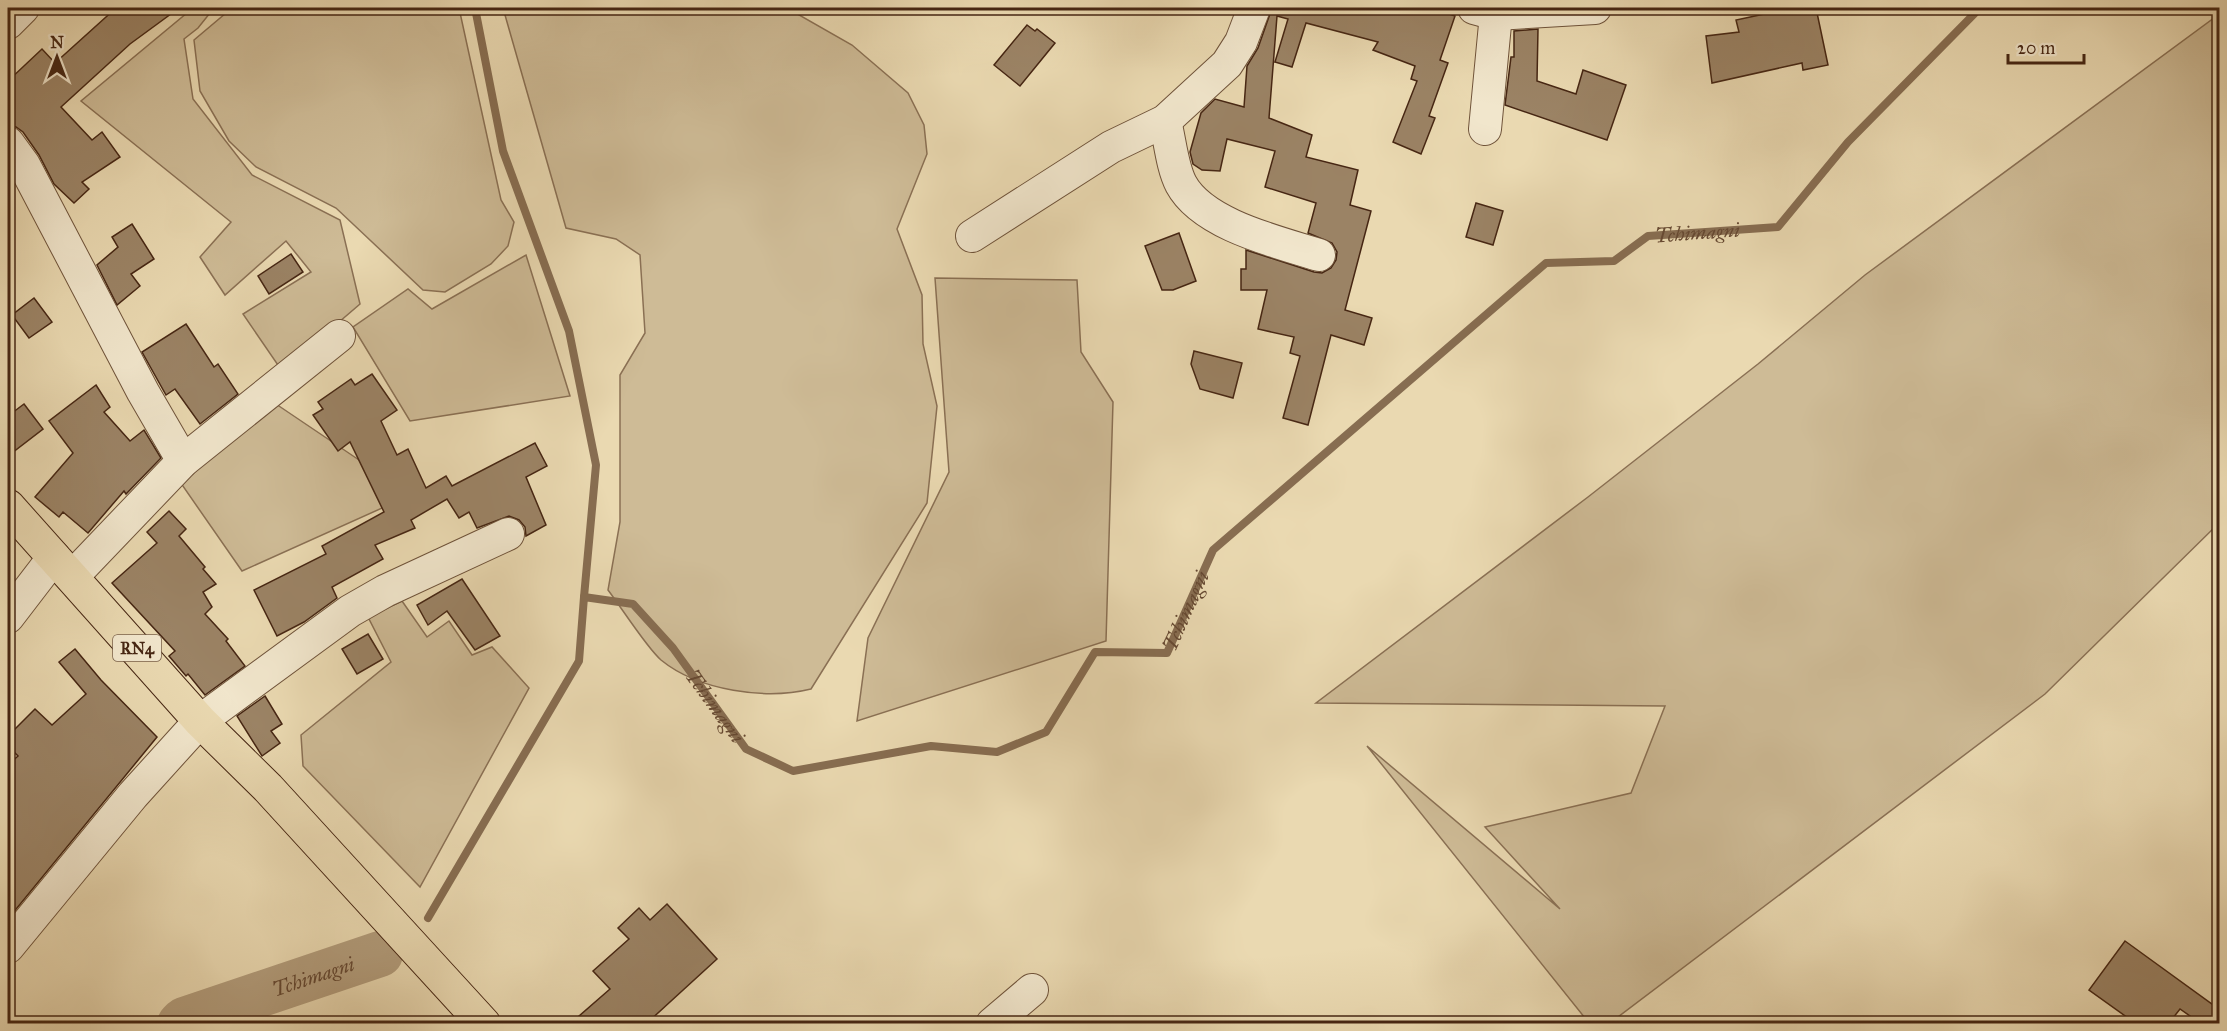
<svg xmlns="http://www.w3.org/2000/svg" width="2227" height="1031" viewBox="0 0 2227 1031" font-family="'IM FELL Great Primer',serif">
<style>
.green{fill:#cebb96;stroke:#8a7054;stroke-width:1.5}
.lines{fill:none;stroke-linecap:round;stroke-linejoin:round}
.stream{stroke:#876d51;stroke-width:8}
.river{stroke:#b29c7b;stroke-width:46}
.building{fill:#9b8365;stroke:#462613;stroke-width:1.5}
.minor-casing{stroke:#6f533a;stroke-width:34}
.highway-casing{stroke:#462613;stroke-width:35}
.minor{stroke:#f1e6cc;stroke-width:32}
.highway{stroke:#ead9b1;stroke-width:33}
.labels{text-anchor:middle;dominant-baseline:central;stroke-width:6;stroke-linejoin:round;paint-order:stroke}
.shield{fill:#f1e6cc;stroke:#79604a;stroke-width:1.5}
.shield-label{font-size:16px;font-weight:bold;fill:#462613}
.water-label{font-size:20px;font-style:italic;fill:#664932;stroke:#f1e6cc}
</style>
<rect width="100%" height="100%" fill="#ead9b1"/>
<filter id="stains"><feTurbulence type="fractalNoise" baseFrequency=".00333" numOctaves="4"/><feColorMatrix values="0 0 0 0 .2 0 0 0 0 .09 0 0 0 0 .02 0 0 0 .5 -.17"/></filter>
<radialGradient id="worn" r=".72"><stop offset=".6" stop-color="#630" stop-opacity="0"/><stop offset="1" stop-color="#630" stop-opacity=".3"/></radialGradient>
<!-- green -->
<g class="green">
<path d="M 193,8 L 214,8 L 198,28 L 184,39 L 193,99 L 252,175 L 340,220 L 360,304 L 282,371 L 243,314 L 311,272 L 286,241 L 225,295 L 200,257 L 231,222 L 81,101 Z"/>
<path d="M 232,8 L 459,8 L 501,200 L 514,222 L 508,246 L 491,264 L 445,292 L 423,290 L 336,208 L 256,167 L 229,141 L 200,91 L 194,40 Z"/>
<path d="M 503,8 L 787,8 L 852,45 L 908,93 L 924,125 L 927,154 L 897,229 L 922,295 L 923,344 L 937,406 L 927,503 L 811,689 C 766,700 699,691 661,660 C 647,648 621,607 608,590 L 620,522 L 620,375 L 645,333 L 640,255 L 616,239 L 566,228 Z"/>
<path d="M 2214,18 L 2220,24 L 2219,523 L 2045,694 L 1610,1023 L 1589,1023 L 1367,746 L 1560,909 L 1485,827 L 1631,793 L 1665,706 L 1316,703 L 1588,497 L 1758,364 L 1865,275 Z"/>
<path d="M 526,255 L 570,396 L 410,421 L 353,327 L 408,289 L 432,309 Z"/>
<path d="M 935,278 L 1077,280 L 1081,352 L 1113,402 L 1106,641 L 857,721 L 868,638 L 949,472 Z"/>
<path d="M 273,402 L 411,495 L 242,571 L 178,479 Z"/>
<path d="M 402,601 L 427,637 L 449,621 L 472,655 L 492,647 L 529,688 L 420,887 L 303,766 L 301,735 L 391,662 L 368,617 Z"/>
</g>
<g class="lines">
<!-- stream -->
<g class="stream">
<path d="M 475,8 L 503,151 L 569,331 L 596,465 L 584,597"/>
<path id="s1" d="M 428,918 L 579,661 L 584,597 L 633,604 L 673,648 L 746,749 L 793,771 L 931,746 L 997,752 L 1046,732 L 1095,652 L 1167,653 L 1213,550 L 1546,263 L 1614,261 L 1648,236 L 1778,227 L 1848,142 L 1980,8"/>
</g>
<!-- river -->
<path class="river" id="s2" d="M 180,1024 L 184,1020 L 380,954"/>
</g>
<!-- building -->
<g class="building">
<path d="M 116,8 L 179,8 L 130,44 L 61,107 L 92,140 L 102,132 L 120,157 L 82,182 L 89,189 L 74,203 L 54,184 L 39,155 L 23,132 L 16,127 L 8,125 L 8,81 L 42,49 L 55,63 Z"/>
<path d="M 1272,8 L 1414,8 L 1433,13 L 1434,9 L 1455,16 L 1440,60 L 1448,63 L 1429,116 L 1435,118 L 1421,154 L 1393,142 L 1417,81 L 1411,79 L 1415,66 L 1373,50 L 1378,42 L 1306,23 L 1292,67 L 1275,62 L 1288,19 L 1277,16 L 1269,118 L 1312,135 L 1306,157 L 1358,170 L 1350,205 L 1371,211 L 1345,310 L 1372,318 L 1364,345 L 1331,335 L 1308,425 L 1283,418 L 1300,356 L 1290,353 L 1294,337 L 1258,329 L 1267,290 L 1241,290 L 1241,269 L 1246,269 L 1246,250 L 1314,272 L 1322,273 L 1331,268 L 1336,260 L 1337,252 L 1332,243 L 1308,233 L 1316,203 L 1265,187 L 1275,151 L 1227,139 L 1220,171 L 1202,170 L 1193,164 L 1190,152 L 1201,113 L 1215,99 L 1244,107 L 1247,66 L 1258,48 Z"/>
<path d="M 1816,8 L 1828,65 L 1803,70 L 1802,63 L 1712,83 L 1706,36 L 1739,32 L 1736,20 L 1783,10 L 1784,14 Z"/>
<path d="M 1027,25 L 1035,31 L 1037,29 L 1055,43 L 1020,86 L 994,65 Z"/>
<path d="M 1538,29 L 1537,81 L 1576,94 L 1583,70 L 1626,85 L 1607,140 L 1505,105 L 1511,57 L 1514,57 L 1514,31 Z"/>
<path d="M 1476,203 L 1503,211 L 1493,245 L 1466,237 Z"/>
<path d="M 132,224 L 154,259 L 131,274 L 140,286 L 117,305 L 97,265 L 118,247 L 112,237 Z"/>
<path d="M 1179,233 L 1196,281 L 1173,290 L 1162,290 L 1145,246 Z"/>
<path d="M 291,254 L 303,272 L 269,294 L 258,276 Z"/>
<path d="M 34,298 L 52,322 L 29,338 L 12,315 Z"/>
<path d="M 186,324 L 214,367 L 218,364 L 238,394 L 200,424 L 175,389 L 166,395 L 142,352 Z"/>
<path d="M 1194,351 L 1242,363 L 1233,398 L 1200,389 L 1191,364 Z"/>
<path d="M 372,374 L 397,410 L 381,421 L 397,455 L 408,449 L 426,488 L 446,476 L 452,486 L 535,443 L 547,466 L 526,477 L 546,525 L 526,536 L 525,527 L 519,520 L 509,516 L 477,528 L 469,512 L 459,518 L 447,499 L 411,520 L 415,528 L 375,545 L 383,559 L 332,587 L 337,598 L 304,622 L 277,636 L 254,590 L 326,554 L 322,546 L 384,512 L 350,442 L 338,451 L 313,415 L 323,409 L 318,402 L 351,379 L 355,385 Z"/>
<path d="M 96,385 L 110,407 L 104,412 L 130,441 L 144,430 L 161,458 L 126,494 L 124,491 L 88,533 L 63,512 L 59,517 L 35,497 L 73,453 L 49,421 Z"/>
<path d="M 24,404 L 43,429 L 8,456 L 8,416 Z"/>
<path d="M 169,511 L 186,529 L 179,536 L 205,567 L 203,569 L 216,584 L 203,592 L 212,607 L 205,614 L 228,639 L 226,641 L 245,666 L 205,695 L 188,674 L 186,676 L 169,656 L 175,651 L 112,583 L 157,543 L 147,532 Z"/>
<path d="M 462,579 L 500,636 L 475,650 L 447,611 L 428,625 L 417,605 Z"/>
<path d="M 368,634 L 383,659 L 357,674 L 342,649 Z"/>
<path d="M 75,649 L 101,680 L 157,737 L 8,919 L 8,765 L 18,756 L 8,746 L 8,736 L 35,709 L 52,725 L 86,694 L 59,662 Z"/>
<path d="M 265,696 L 282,724 L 271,731 L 280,743 L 262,756 L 237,716 Z"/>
<path d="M 667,904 L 717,959 L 647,1023 L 571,1023 L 610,989 L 593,971 L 629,939 L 618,928 L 639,908 L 650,920 Z"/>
<path d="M 2125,941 L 2220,1010 L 2220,1023 L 2200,1023 L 2180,1009 L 2169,1023 L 2135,1023 L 2089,990 Z"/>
</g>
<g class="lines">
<!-- minor casing -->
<g class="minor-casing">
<g id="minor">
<path d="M 1474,8 L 1496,14 L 1595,8"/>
<path d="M 8,23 L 23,8"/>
<path d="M 1165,121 C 1170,140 1172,167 1181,184 C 1203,225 1278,242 1319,255"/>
<path d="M 1485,129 L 1496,14"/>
<path d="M 8,143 L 24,165 L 143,392 L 183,461"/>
<path d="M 972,236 L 1111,147 L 1165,121 L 1227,64 L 1241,42 L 1254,8"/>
<path d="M 73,576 L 183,461 L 339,336"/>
<path d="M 8,617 L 54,557"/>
<path d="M 8,947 L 133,795 L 200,721 L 350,611 L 385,591 L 508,534"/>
<path d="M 992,1024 L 1032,990"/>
</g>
</g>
<!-- highway casing -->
<g class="highway-casing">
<path id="highway" d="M 8,506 L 200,721 L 268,788 L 484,1024"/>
</g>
<!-- minor -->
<use href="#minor" class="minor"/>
<!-- highway -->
<use href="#highway" class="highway"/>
</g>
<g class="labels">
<!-- shield labels -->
<rect class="shield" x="113" y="635" width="48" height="26" rx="4.5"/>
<g class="shield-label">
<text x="137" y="648">RN4</text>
</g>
<!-- water labels -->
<g class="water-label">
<text stroke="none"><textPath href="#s1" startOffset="1785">Tchimagni</textPath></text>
<text stroke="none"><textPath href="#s1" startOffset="1119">Tchimagni</textPath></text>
<text stroke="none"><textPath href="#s1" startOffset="543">Tchimagni</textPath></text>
<text stroke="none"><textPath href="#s2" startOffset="142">Tchimagni</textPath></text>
</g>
</g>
<!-- margin -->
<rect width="2227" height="1031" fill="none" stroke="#ead9b1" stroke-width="30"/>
<rect x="9" y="9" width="2209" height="1013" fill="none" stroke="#462613" stroke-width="3"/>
<rect x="15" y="15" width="2197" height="1001" fill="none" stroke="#462613" stroke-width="1.5"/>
<!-- north arrow -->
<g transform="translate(57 57)" stroke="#f1e6cc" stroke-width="4.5" paint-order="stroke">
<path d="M0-4.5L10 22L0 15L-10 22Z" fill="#462613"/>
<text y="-9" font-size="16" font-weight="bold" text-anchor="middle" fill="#462613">N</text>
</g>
<!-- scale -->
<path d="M2008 54v9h76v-9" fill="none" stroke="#462613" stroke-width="3"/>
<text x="2017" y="54" font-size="18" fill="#462613" stroke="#f1e6cc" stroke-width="4.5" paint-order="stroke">20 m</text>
<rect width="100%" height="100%" filter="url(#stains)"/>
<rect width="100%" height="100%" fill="url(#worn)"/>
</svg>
